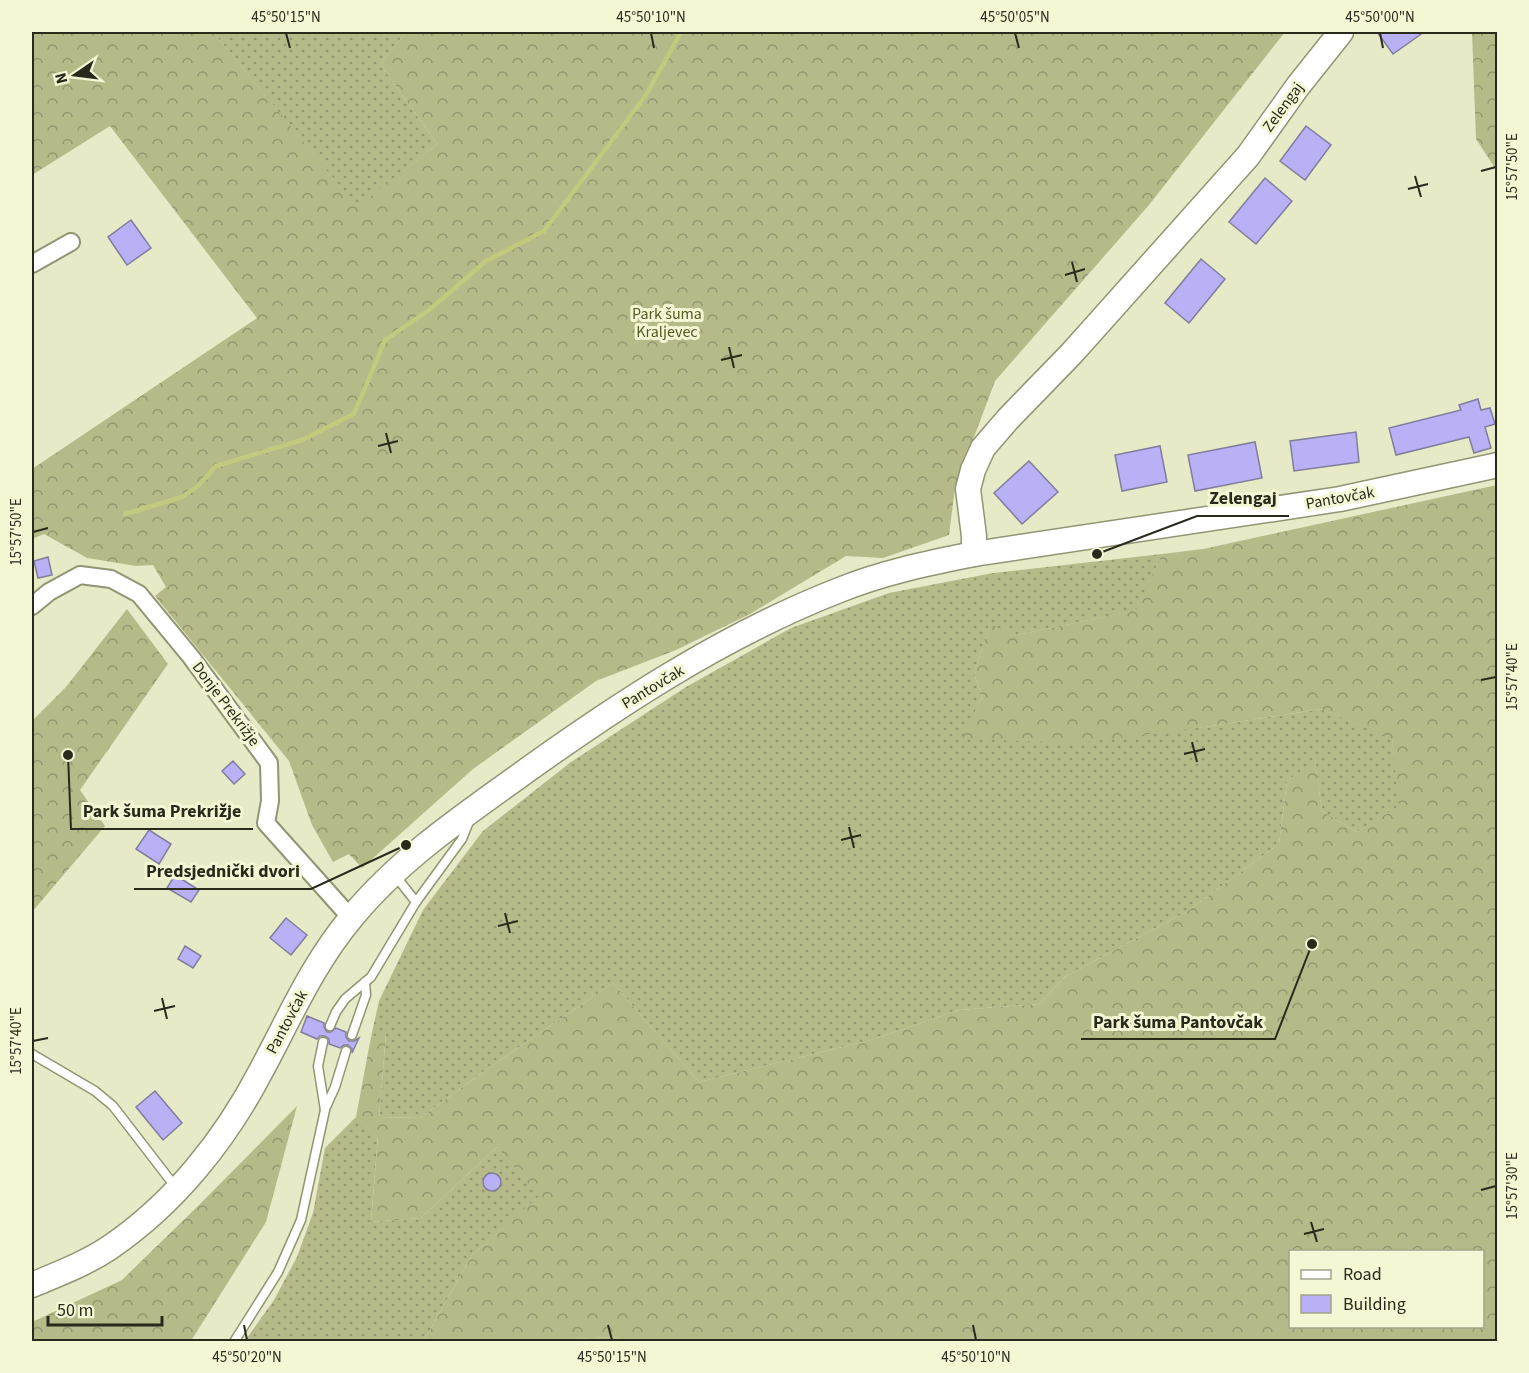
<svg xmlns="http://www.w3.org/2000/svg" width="1529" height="1373" viewBox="0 0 1529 1373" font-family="'Source Sans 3',sans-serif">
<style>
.grass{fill:url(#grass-dots)}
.forest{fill:url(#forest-crowns);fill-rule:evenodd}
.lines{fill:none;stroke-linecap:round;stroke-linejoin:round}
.stream{stroke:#c3c97d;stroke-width:4.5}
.building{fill:#bab0f6;stroke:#817d9d;stroke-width:1.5}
.lane-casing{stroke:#929573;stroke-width:11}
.street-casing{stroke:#929573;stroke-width:20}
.secondary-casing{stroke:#929573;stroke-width:27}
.lane{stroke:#fff;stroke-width:8}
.street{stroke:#fff;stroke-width:16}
.secondary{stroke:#fff;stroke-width:24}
.ticks{fill:none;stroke:#292a1c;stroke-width:2}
.labels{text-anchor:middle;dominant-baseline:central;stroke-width:6;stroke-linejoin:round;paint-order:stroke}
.street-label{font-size:16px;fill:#292a1c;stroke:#f3f7d3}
.park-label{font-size:16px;fill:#565a22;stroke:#f3f7d3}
.leader{fill:none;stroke:#292a1c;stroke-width:2}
.callout-dot{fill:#292a1c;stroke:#f3f7d3;stroke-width:2}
.callout-label{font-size:18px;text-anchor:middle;font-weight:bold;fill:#292a1c;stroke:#f3f7d3;stroke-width:6;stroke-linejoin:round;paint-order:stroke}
.neatline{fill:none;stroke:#292a1c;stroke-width:2}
.ticks-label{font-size:15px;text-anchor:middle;fill:#292a1c}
</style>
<defs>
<pattern id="grass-dots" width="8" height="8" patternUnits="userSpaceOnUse" patternTransform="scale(1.5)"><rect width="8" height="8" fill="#b6ba89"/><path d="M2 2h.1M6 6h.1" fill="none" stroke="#94976f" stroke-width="1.8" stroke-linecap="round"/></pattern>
<pattern id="forest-crowns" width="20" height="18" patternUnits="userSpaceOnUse" patternTransform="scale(1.5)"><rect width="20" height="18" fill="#b6ba89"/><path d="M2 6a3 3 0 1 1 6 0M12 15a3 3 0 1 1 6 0" fill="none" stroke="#94976f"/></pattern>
</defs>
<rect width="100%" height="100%" fill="#e6eac6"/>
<!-- grass -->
<g class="grass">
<path d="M 213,32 L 406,32 L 380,64 L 437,144 L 357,208 Z"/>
<path d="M 1162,554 L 1137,610 L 1012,636 L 990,624 L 974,673 L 982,697 L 963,739 L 1205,727 L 1321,709 L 1392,738 L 1400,806 L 1357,832 L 1322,811 L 1315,762 L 1287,781 L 1279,844 L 1186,912 L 1066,976 L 1039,1004 L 959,1010 L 871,1040 L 699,1082 L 613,983 L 490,1067 L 420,1118 L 379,1117 L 386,1034 L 371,1037 L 379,1001 L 423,910 L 483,831 L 571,762 L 686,687 L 791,628 L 889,593 L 993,573 Z"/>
<path d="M 356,1117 L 378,1135 L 371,1222 L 421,1218 L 497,1147 L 540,1196 L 472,1255 L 424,1341 L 244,1342 L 274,1300 L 297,1257 L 313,1213 L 325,1148 Z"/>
<path d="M 612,1337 L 663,1341 L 515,1342 Z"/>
</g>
<!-- forest -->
<g class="forest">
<path d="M 32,32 L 213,32 L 357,207 L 437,144 L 380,64 L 406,32 L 1285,32 L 1149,205 L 995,381 L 955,488 L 949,535 L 883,558 L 846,556 L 750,614 L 676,650 L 596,681 L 473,769 L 362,868 L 349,854 L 333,862 L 312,825 L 289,761 L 155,596 L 166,587 L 153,565 L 136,566 L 87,558 L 44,534 L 32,539 L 32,469 L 257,318 L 110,126 L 32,175 Z"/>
<path d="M 1472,32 L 1497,32 L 1497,171 L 1476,139 Z"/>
<path d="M 1497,485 L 1497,1341 L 663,1342 L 612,1337 L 515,1342 L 424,1341 L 472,1255 L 539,1196 L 497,1147 L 421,1218 L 371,1222 L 378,1136 L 356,1117 L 371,1037 L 386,1033 L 379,1117 L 420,1118 L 490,1067 L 613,983 L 699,1082 L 871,1040 L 959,1010 L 1039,1004 L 1066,976 L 1186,912 L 1279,844 L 1287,781 L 1315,761 L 1322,811 L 1357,832 L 1399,806 L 1392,739 L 1321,709 L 1205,727 L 1079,743 L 962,739 L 982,697 L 974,673 L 990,623 L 1012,636 L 1136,610 L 1162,554 L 1203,549 ZM 1290,1252 L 1482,1252 L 1482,1326 L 1290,1326 Z"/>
<path d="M 127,609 L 168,664 L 80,790 L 105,826 L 32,912 L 32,721 L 66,687 Z"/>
<path d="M 297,1106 L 266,1222 L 191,1341 L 32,1341 L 32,1322 L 122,1280 L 199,1205 Z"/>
</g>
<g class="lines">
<!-- stream -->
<path class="stream" d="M 125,514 L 182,497 L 198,486 L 216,466 L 302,440 L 354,414 L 385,340 L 429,310 L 486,261 L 544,231 L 646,95 L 681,32"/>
</g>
<!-- building -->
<g class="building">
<path d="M 1377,32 L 1424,32 L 1393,54 Z"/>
<path d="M 1306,126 L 1331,145 L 1305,180 L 1280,161 Z"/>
<path d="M 1265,178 L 1292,201 L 1256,244 L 1229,222 Z"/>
<path d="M 131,220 L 151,248 L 127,265 L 108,237 Z"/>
<path d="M 1201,259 L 1225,279 L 1189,323 L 1165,303 Z"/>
<path d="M 1478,399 L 1481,410 L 1490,408 L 1495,424 L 1485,427 L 1491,448 L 1474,453 L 1469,437 L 1396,455 L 1389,428 L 1461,410 L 1459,405 Z"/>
<path d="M 1356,432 L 1359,462 L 1294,471 L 1290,441 Z"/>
<path d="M 1255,442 L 1262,478 L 1195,491 L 1188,455 Z"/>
<path d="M 1160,446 L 1167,482 L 1122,491 L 1115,455 Z"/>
<path d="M 1029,461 L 1058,492 L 1022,524 L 994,493 Z"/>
<path d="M 48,557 L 52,575 L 38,578 L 34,561 Z"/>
<path d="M 233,761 L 245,774 L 234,784 L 222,771 Z"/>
<path d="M 149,830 L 171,844 L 159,864 L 136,849 Z"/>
<path d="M 175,875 L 199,890 L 191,902 L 167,888 Z"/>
<path d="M 286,918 L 307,935 L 291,955 L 270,938 Z"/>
<path d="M 185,946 L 201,956 L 193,968 L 178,959 Z"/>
<path d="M 307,1016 L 324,1023 L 324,1027 L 327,1032 L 331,1032 L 336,1028 L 346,1032 L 346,1037 L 349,1041 L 354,1041 L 359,1038 L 352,1053 L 352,1049 L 348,1045 L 344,1045 L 340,1048 L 329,1044 L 329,1039 L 325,1036 L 320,1036 L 317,1039 L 301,1032 Z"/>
<path d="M 155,1091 L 182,1123 L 163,1140 L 136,1107 Z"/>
<circle cx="492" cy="1182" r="9"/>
</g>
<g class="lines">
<!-- lane casing -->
<g class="lane-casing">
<g id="lane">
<path d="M 416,902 L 462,839 L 470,819"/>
<path d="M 330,1026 L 336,1012 L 345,999 L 371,977 L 416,902 L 394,874"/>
<path d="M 352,1035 L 366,995 L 365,982"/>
<path d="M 32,1054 L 95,1091 L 113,1106 L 177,1189"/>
<path d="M 325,1109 L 335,1087 L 346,1051"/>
<path d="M 234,1342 L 278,1272 L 301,1220 L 325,1110 L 318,1066 L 323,1042"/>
</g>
</g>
<!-- street casing -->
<g class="street-casing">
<g id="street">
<path d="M 32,264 L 71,242"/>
<path d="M 32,606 L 49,592 L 80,575 L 111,579 L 139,594 L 191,657 L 269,763 L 270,801 L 266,823 L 351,918"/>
</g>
</g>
<!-- secondary casing -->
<g class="secondary-casing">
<g id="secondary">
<path d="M 974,554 L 974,536 L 968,489 L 973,470 L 983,448 L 1008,419 L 1072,353 L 1248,156 L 1298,86 L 1341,32"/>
<path d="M 32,1285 C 58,1274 85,1264 109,1248 C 174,1204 225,1140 261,1071 C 289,1019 313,963 352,917 C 396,863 456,821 512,781 C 613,708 720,637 837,591 C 881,573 928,563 974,554 L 1340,499 L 1498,465"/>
</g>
</g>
<!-- lane -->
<use href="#lane" class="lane"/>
<!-- street -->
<use href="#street" class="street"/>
<!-- secondary -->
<use href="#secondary" class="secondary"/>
</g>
<!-- ticks -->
<path class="ticks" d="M 286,33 L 290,48M 651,33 L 654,48M 1015,33 L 1019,48M 1380,33 L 1383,48M 1481,171 L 1496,167M 1415,176 L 1421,197M 1408,189 L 1428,184M 1072,262 L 1077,282M 1065,275 L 1085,269M 729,347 L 734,368M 721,360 L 742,355M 386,433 L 391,453M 378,446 L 398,441M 33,532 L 48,528M 1481,680 L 1496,677M 1192,742 L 1197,762M 1184,754 L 1205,749M 849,827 L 854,848M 841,840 L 861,835M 505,913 L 510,933M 498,926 L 518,921M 162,998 L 167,1019M 154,1011 L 175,1006M 33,1041 L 48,1038M 1481,1190 L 1496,1186M 1311,1222 L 1317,1242M 1304,1234 L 1324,1229M 244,1325 L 247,1340M 608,1325 L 612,1340M 973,1325 L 976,1340"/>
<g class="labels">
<!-- street labels -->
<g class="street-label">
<text transform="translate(1283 107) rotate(-54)">Zelengaj</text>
<text transform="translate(1340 498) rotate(-10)">Pantovčak</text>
<text transform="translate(653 687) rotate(-31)">Pantovčak</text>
<text transform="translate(226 704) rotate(53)">Donje Prekrižje</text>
<text transform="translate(287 1022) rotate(-62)">Pantovčak</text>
</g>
<!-- park labels -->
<g class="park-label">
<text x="667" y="314">Park šuma<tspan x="667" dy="18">Kraljevec</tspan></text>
</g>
</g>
<!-- callouts -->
<path class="leader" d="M1097 554L1197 516H1289M68 755L71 829H253M406 845L311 889H134M1312 944L1275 1039H1081"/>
<g class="callout-dot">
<circle cx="1097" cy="554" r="6"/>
<circle cx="68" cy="755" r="6"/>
<circle cx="406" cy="845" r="6"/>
<circle cx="1312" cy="944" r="6"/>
</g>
<g class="callout-label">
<text x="1243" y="504">Zelengaj</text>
<text x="162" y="817">Park šuma Prekrižje</text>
<text x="223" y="877">Predsjednički dvori</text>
<text x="1178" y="1028">Park šuma Pantovčak</text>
</g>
<!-- border -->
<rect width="1529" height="1373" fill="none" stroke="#f3f7d3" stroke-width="66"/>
<!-- legend -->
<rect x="1289" y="1250" width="195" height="78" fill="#f3f7d3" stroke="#a2a58a" stroke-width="1.5"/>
<rect x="1301" y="1270" width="30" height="9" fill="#ffffff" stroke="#a2a58a" stroke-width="1.5"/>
<text x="1343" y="1280" font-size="18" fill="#292a1c">Road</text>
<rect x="1301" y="1295" width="30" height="18" fill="#bab0f6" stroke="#a2a58a" stroke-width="1.5"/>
<text x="1343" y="1310" font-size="18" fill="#292a1c">Building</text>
<!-- north arrow -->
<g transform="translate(75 75) rotate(256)" stroke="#f3f7d3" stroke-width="4.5" paint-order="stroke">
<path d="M0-4.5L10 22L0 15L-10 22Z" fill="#292a1c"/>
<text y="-9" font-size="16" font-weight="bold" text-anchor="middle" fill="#292a1c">N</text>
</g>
<!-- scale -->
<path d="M48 1316v9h114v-9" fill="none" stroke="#292a1c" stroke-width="3"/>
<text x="57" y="1316" font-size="18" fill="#292a1c" stroke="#f3f7d3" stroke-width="4.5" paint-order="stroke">50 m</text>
<rect x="33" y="33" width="1463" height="1307" class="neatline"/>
<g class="ticks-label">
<text x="286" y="22">45°50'15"N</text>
<text x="651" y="22">45°50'10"N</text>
<text x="1015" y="22">45°50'05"N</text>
<text x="1380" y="22">45°50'00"N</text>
<text transform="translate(1512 167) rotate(-90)" y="5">15°57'50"E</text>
<text transform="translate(16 532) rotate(-90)" y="5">15°57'50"E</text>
<text transform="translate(1512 677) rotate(-90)" y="5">15°57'40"E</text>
<text transform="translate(16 1041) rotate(-90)" y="5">15°57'40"E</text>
<text transform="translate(1512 1186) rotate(-90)" y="5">15°57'30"E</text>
<text x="247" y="1362">45°50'20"N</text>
<text x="612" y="1362">45°50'15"N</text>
<text x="976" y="1362">45°50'10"N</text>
</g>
</svg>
